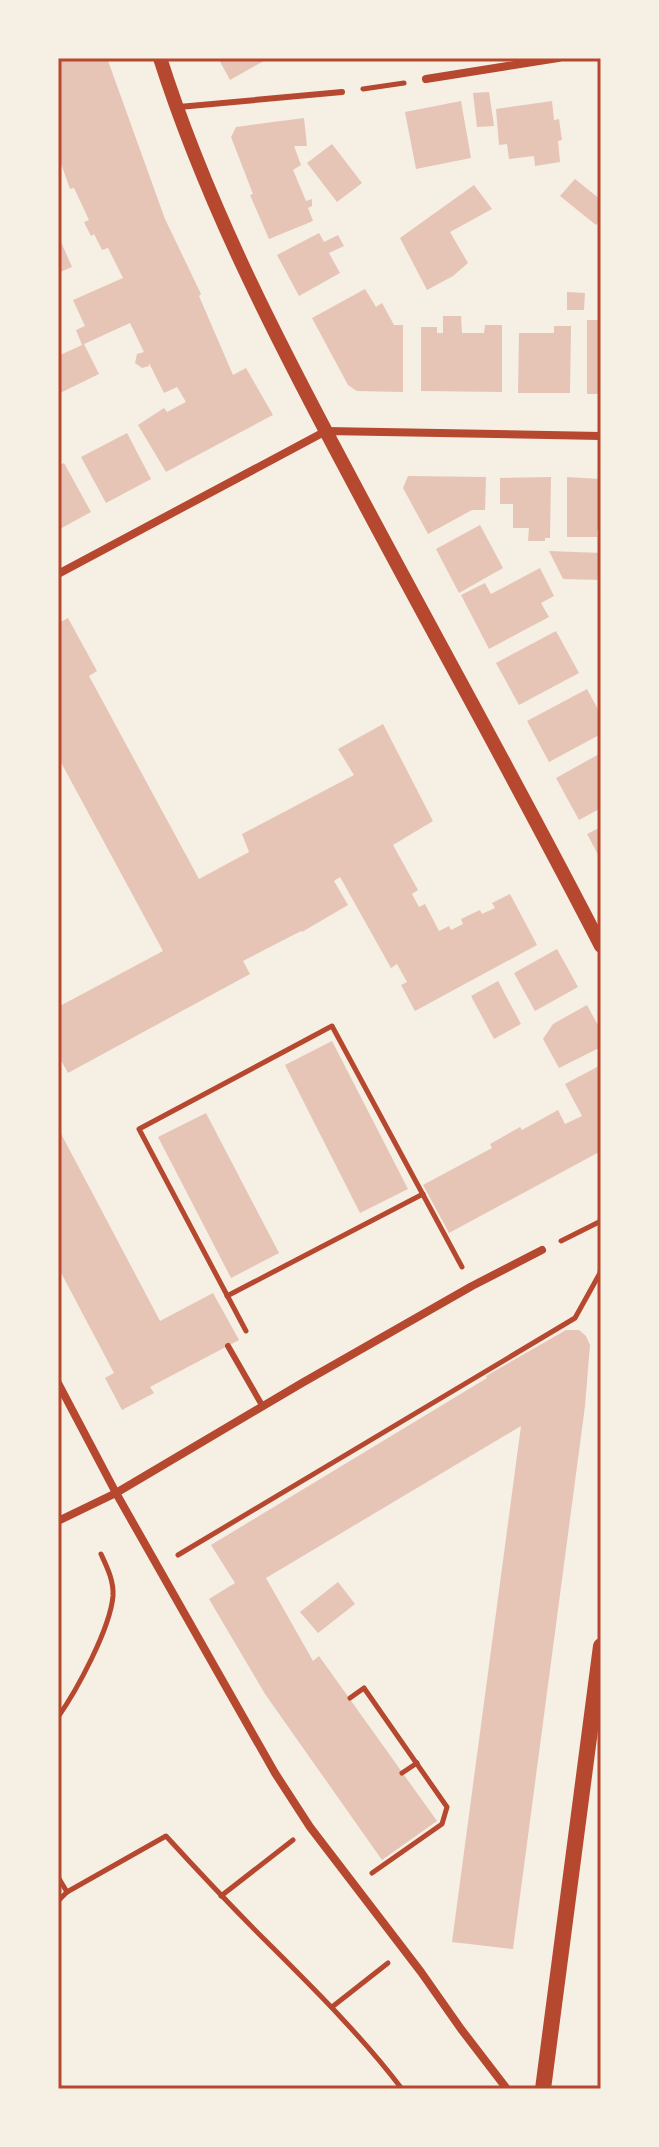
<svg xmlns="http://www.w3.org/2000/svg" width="659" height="2147" viewBox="0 0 659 2147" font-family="Karla,sans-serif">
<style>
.building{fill:#e6c5b7}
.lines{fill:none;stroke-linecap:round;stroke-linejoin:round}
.path{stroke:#b5482f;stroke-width:5}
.service{stroke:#b5482f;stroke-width:6}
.minor{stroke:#b5482f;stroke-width:8}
.tertiary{stroke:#b5482f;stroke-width:14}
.secondary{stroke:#b5482f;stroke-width:16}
.neatline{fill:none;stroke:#b5482f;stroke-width:3}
</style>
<rect width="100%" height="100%" fill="#f6efe4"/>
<!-- building -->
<g class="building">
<path d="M 58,58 L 107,58 L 165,219 L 201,294 L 199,296 L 233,375 L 246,368 L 273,415 L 166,472 L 138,425 L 164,408 L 167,412 L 186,402 L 177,387 L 164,393 L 149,363 L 149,366 L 142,368 L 135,363 L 137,354 L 144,352 L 130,323 L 84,344 L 99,374 L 58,394 L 58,356 L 82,345 L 76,330 L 85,326 L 73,300 L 123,278 L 108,248 L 102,250 L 94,234 L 91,236 L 84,222 L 89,220 L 74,188 L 70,189 L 58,155 Z"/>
<path d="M 218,58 L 269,58 L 230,80 Z"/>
<path d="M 489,92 L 494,126 L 477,127 L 473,93 Z"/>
<path d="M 461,101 L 471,158 L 416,169 L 405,112 Z"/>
<path d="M 552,101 L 554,120 L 559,119 L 562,140 L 558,141 L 560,162 L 535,166 L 534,156 L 509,159 L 507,144 L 499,145 L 496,109 Z"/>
<path d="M 304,118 L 307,146 L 294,146 L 301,165 L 293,170 L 306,201 L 312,199 L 312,206 L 308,208 L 313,221 L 269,239 L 250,195 L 253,194 L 231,137 L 236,127 Z"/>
<path d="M 332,144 L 362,183 L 337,202 L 307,163 Z"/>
<path d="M 575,179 L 601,200 L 601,220 L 596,225 L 560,196 Z"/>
<path d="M 474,185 L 492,209 L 450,232 L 468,263 L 453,276 L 427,290 L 400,238 Z"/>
<path d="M 319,233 L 324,242 L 338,235 L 344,246 L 329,253 L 340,273 L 299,296 L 277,255 Z"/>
<path d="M 58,235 L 72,267 L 58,273 Z"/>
<path d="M 365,289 L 376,307 L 382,303 L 394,325 L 403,325 L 403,392 L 357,391 L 348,385 L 312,318 Z"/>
<path d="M 567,292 L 585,293 L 584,310 L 567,310 Z"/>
<path d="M 443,316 L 461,316 L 462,333 L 484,333 L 485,325 L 502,325 L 502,392 L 421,391 L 421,327 L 437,327 L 437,333 L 443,333 Z"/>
<rect x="587" y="320" width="14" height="74"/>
<path d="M 554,326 L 571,326 L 570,393 L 518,393 L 519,333 L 554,333 Z"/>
<path d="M 127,433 L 151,479 L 106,503 L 81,457 Z"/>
<path d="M 64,463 L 91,512 L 58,530 L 58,466 Z"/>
<path d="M 408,476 L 486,477 L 485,510 L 472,510 L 428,534 L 403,488 Z"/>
<path d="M 551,477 L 550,538 L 545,538 L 545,541 L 528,541 L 529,528 L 513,528 L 513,504 L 500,504 L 500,478 Z"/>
<path d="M 567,477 L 601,479 L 601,530 L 597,530 L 597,537 L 567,537 Z"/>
<path d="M 480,525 L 503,568 L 459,593 L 436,549 Z"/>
<path d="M 549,551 L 601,553 L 601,580 L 563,579 Z"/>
<path d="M 540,568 L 554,596 L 541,603 L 549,617 L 489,649 L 461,595 L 485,583 L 491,594 Z"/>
<path d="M 68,618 L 97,671 L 89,676 L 199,879 L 249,852 L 242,834 L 354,775 L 338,749 L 383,724 L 433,821 L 393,845 L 418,890 L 412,894 L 419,907 L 425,904 L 439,931 L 449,926 L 451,930 L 463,924 L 461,919 L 480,910 L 482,914 L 495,908 L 492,903 L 510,894 L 537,945 L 415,1011 L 401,985 L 407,982 L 397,964 L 391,968 L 340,877 L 334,881 L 348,905 L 302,932 L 301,931 L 243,961 L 250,974 L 68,1073 L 58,1055 L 58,1007 L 163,951 L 58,757 L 58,623 Z"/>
<path d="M 556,631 L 579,673 L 519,705 L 496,663 Z"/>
<path d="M 587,689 L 601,715 L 601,734 L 549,762 L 527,721 Z"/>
<path d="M 601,753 L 601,808 L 579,820 L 556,778 Z"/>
<path d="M 601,827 L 601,860 L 587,834 Z"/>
<path d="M 557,949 L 578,987 L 535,1011 L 514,973 Z"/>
<path d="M 498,981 L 521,1024 L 494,1039 L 471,996 Z"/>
<path d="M 587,1005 L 601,1031 L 601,1047 L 559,1068 L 543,1039 L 553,1024 Z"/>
<path d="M 332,1041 L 408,1189 L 360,1213 L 285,1065 Z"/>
<path d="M 601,1065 L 601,1151 L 449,1233 L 423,1185 L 492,1148 L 490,1144 L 520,1127 L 522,1130 L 558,1110 L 565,1124 L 582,1116 L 565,1084 Z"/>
<path d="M 206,1113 L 279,1253 L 231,1278 L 158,1137 Z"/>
<path d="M 58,1128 L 160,1321 L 213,1293 L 239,1340 L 150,1387 L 154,1393 L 122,1410 L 105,1378 L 114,1373 L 58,1267 Z"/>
<path d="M 566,1330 L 579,1330 L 586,1336 L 590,1345 L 585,1406 L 513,1949 L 452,1942 L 521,1426 L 266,1578 L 313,1661 L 319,1656 L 437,1821 L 382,1860 L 265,1694 L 209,1599 L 235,1583 L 211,1545 L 487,1378 L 486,1376 Z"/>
<path d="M 338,1582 L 355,1604 L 318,1633 L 300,1612 Z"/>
</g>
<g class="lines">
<!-- path -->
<g class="path">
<path d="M 363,89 L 404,83"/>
<path d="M 561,1241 L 601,1221"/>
<path d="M 227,1296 L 423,1194"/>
<path d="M 246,1331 L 139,1129 L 332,1026 L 462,1267"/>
<path d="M 178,1555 L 575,1318 L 600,1273 L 601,1264"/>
<path d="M 350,1698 L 364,1688 L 447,1807 L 442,1824 L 372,1873"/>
<path d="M 58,1717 C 77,1690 110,1629 113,1596 C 114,1581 107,1567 101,1554"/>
<path d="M 402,1773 L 417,1763"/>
<path d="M 58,1877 L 67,1892"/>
<path d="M 221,1896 L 293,1840"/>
<path d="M 58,1901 L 67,1892 L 166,1836 C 198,1871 230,1905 264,1939 C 312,1987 361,2035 402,2089"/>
<path d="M 332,2007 L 388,1963"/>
</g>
<!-- service -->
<g class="service">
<path d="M 179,107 L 342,92"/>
<path d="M 228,1346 L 263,1407"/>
</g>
<!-- minor -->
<g class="minor">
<path d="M 426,79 L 558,58"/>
<path d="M 58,574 L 326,431 L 601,436"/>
<path d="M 58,1383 L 116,1493 L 275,1773 L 310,1827 L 421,1972 L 461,2029 L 507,2089"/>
<path d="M 58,1521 L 116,1493 L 302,1383 L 472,1286 L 542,1250"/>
</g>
<!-- tertiary -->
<path class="tertiary" d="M 160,58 C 206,202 276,338 347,471 C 431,630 519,786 601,946"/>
<!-- secondary -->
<path class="secondary" d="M 543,2089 L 601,1646"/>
</g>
<!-- border -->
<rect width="659" height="2147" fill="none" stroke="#f6efe4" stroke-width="120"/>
<rect x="60" y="60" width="539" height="2027" class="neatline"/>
</svg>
